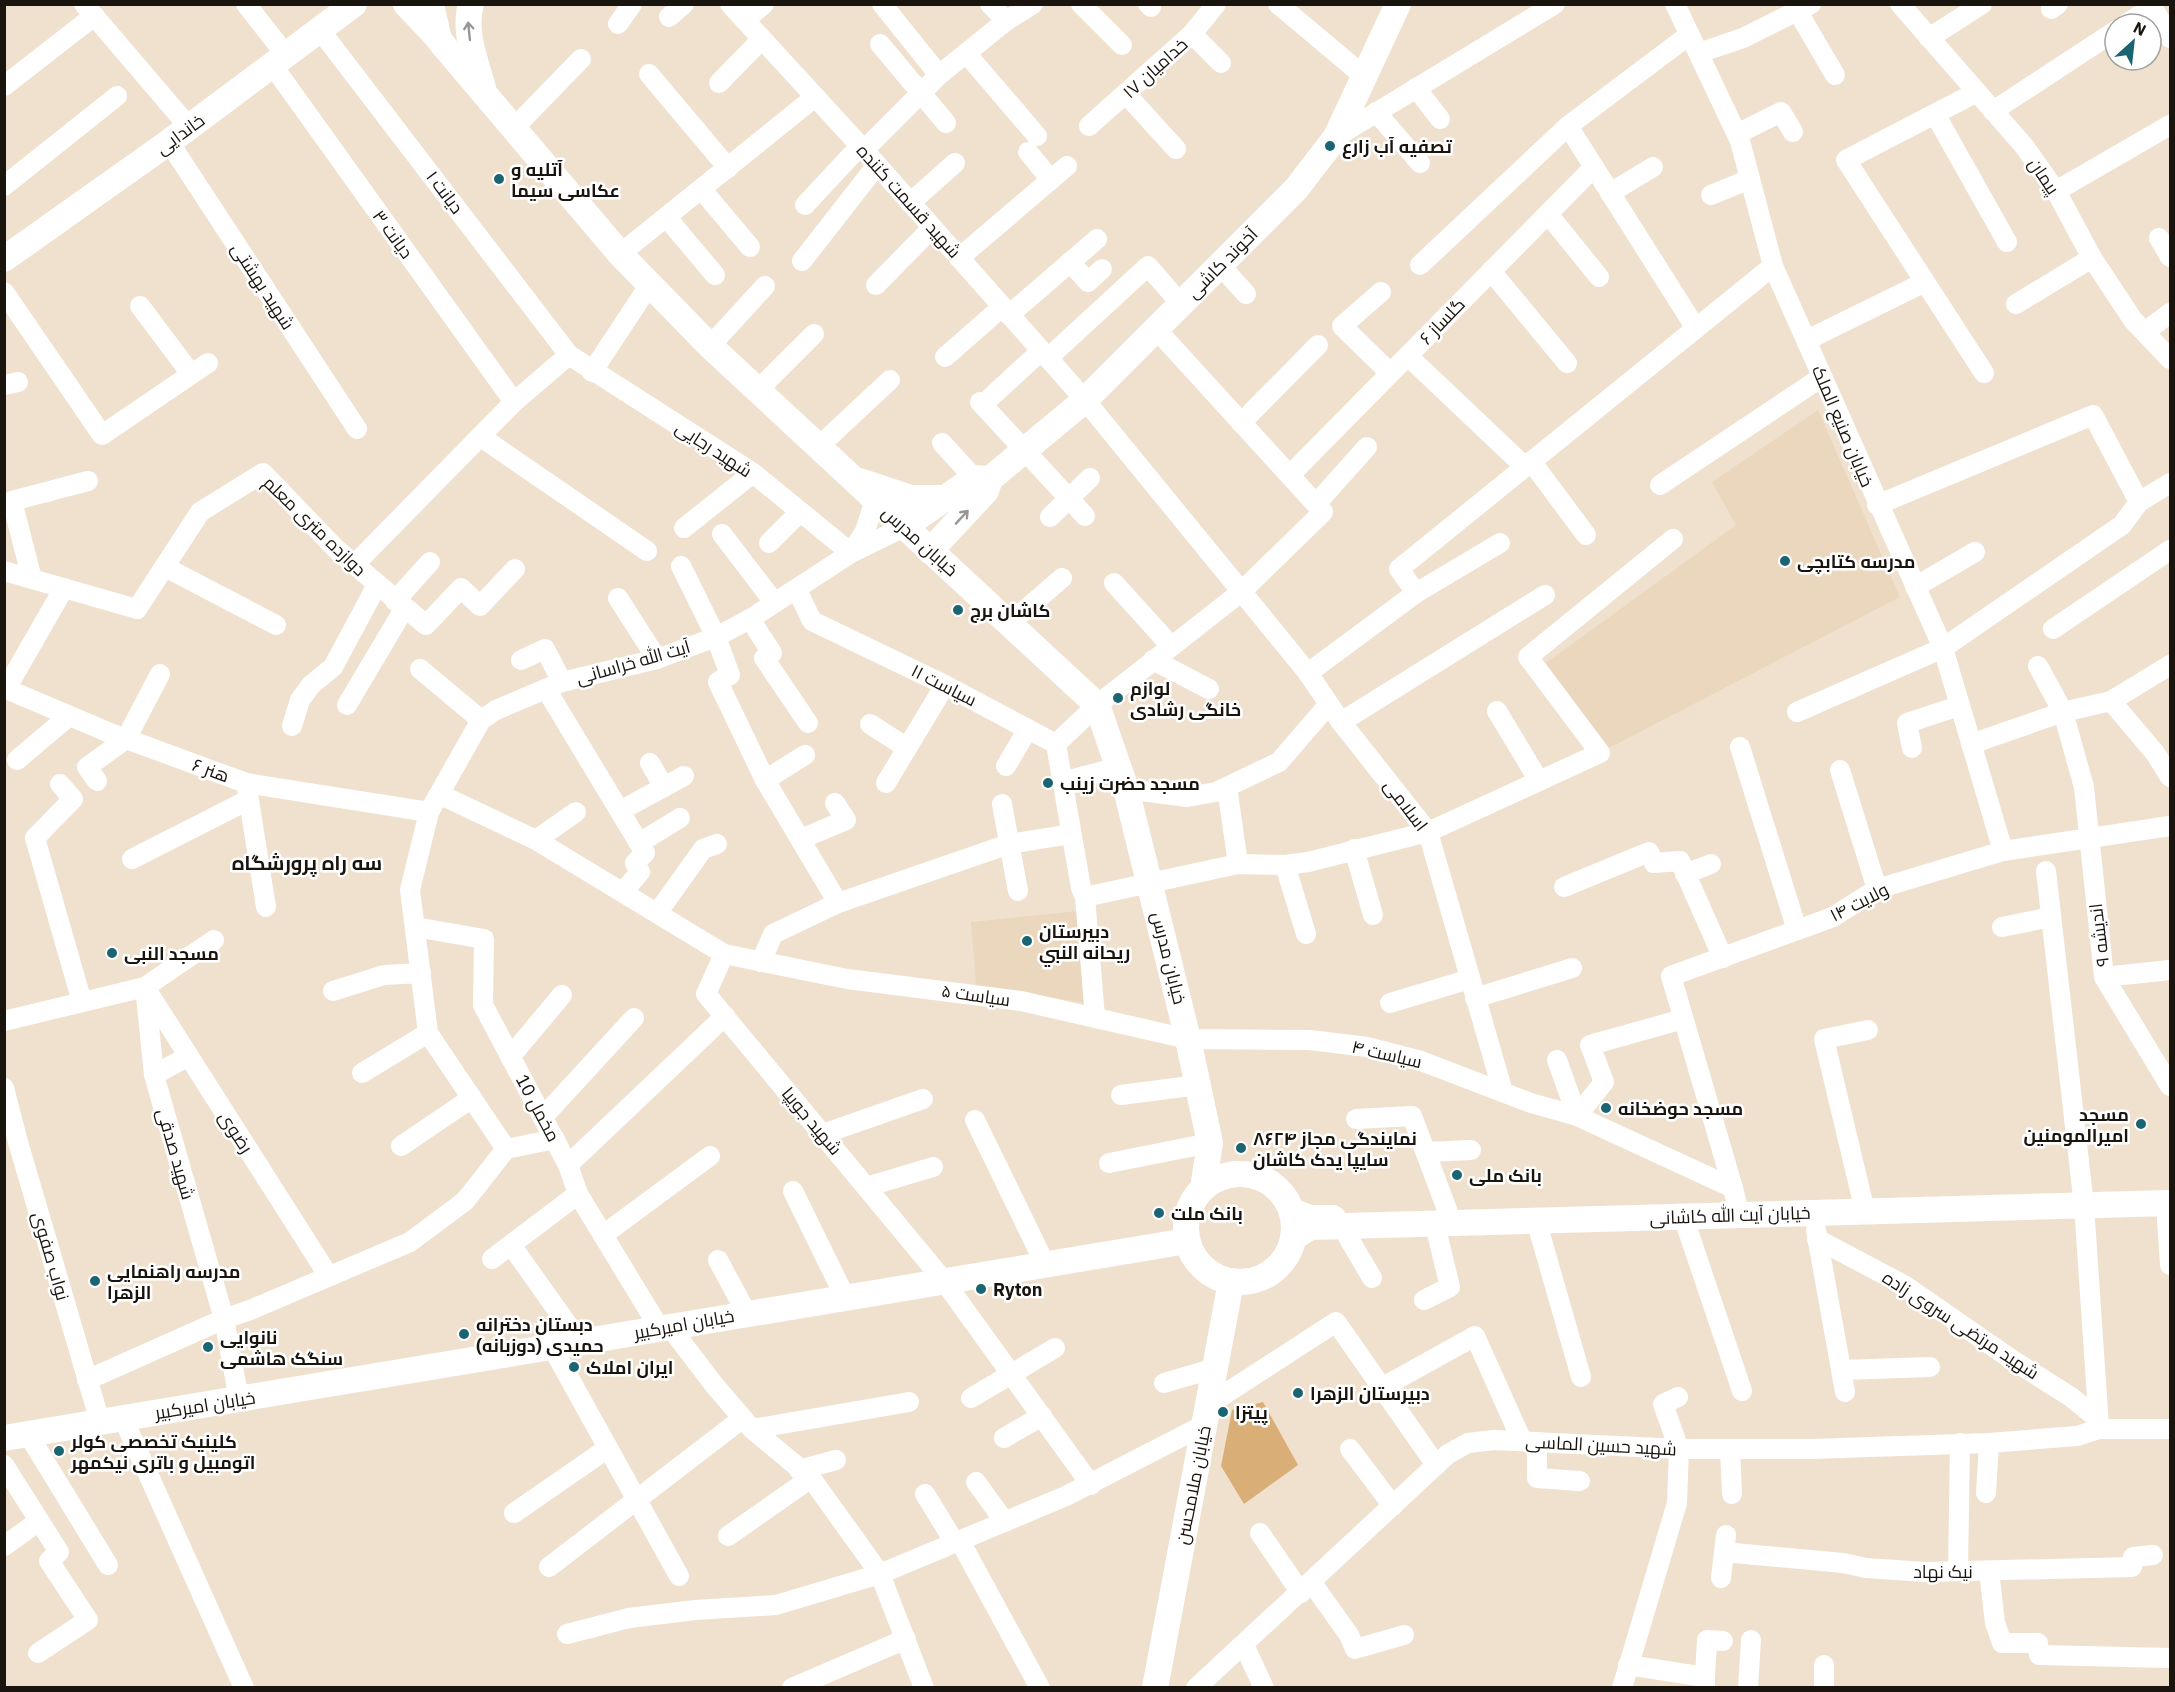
<svg xmlns="http://www.w3.org/2000/svg" width="2175" height="1692" viewBox="0 0 2175 1692" font-family="'IBM Plex Sans',Cairo,sans-serif">
<style>
.built{fill:#ebd7be}
.green{fill:#daae77}
.lines{fill:none;stroke-linecap:round;stroke-linejoin:round}
.minor{stroke:#fff;stroke-width:20}
.major{stroke:#fff;stroke-width:26}
.oneway{stroke:#989593}
.poi-dot{fill:#1b6471;stroke:#fff;stroke-width:2}
.labels{text-anchor:middle;dominant-baseline:central;stroke-width:5;stroke-linejoin:round;paint-order:stroke}
.street-label{font-size:18px;fill:#19140e;stroke:#fff}
.poi-label{font-size:18px;font-weight:bold;fill:#19140e;stroke:#fff;text-anchor:start}
.neighbourhood-label{font-size:20px;font-weight:bold;fill:#19140e;stroke:#fff}
</style>
<rect width="100%" height="100%" fill="#f0e1ce"/>
<!-- built -->
<g class="built">
<path d="M 1818,410 L 1900,597 L 1609,748 L 1546,663 L 1736,525 L 1712,482 Z"/>
<path d="M 1078,911 L 1086,1003 L 976,986 L 971,922 Z"/>
</g>
<!-- green -->
<path class="green" d="M 1263,1402 L 1298,1465 L 1244,1504 L 1221,1466 L 1232,1410 Z"/>
<g class="lines">
<!-- minor -->
<g class="minor">
<path d="M 84,4 L 189,127"/>
<path d="M 246,4 L 286,55"/>
<path d="M 730,4 L 864,150 L 1085,400 L 1308,673 L 1341,722 L 1428,832 L 1503,1092"/>
<path d="M 882,4 L 939,75"/>
<path d="M 990,4 L 1006,21"/>
<path d="M 1081,4 L 1122,45"/>
<path d="M 1148,4 L 1151,7"/>
<path d="M 1278,4 L 1365,77"/>
<path d="M 1675,4 L 1740,141 L 1773,266 L 1943,648 L 2003,851"/>
<path d="M 1900,4 L 2024,146 L 2056,191 L 2092,258 L 2133,320 L 2170,359"/>
<path d="M 2151,4 L 2170,38"/>
<path d="M 2051,9 L 2058,4"/>
<path d="M 1798,12 L 1835,75"/>
<path d="M 669,17 L 684,4"/>
<path d="M 745,20 L 764,4"/>
<path d="M 618,24 L 632,4"/>
<path d="M 2126,24 L 2152,7"/>
<path d="M 320,30 L 569,355 L 753,473 L 851,553"/>
<path d="M 1192,34 L 1221,63"/>
<path d="M 1929,38 L 1982,4"/>
<path d="M 880,44 L 946,123"/>
<path d="M 966,53 L 1037,136"/>
<path d="M 1699,53 L 1743,38 L 1811,4"/>
<path d="M 273,66 L 514,402"/>
<path d="M 649,74 L 728,168"/>
<path d="M 719,83 L 762,39"/>
<path d="M 4,86 L 94,16"/>
<path d="M 1416,88 L 1440,119"/>
<path d="M 1977,92 L 1846,160 L 1984,373"/>
<path d="M 1126,94 L 1176,149"/>
<path d="M 1993,111 L 2115,31"/>
<path d="M 1376,112 L 1420,163"/>
<path d="M 1935,114 L 2007,242"/>
<path d="M 1089,126 L 1192,34 L 1216,4"/>
<path d="M 1568,126 L 1695,327"/>
<path d="M 513,129 L 581,59"/>
<path d="M 1737,134 L 1781,112 L 1793,132"/>
<path d="M 1336,137 L 1555,4"/>
<path d="M 169,142 L 357,429"/>
<path d="M 864,150 L 939,75 L 1006,21 L 1033,4"/>
<path d="M 1028,152 L 1051,180"/>
<path d="M 4,186 L 117,96"/>
<path d="M 702,190 L 750,247"/>
<path d="M 2056,191 L 2170,125"/>
<path d="M 1610,193 L 1653,167"/>
<path d="M 1711,195 L 1750,179"/>
<path d="M 910,203 L 955,163"/>
<path d="M 805,205 L 860,146"/>
<path d="M 1548,214 L 1599,277"/>
<path d="M 667,218 L 715,275"/>
<path d="M 2159,238 L 2170,257"/>
<path d="M 620,254 L 815,97"/>
<path d="M 959,258 L 1067,166"/>
<path d="M 802,261 L 877,165"/>
<path d="M 1070,262 L 1088,282 L 1102,269"/>
<path d="M 1220,265 L 1246,294"/>
<path d="M 1420,265 L 1568,126 L 1689,35"/>
<path d="M 1491,271 L 1567,363"/>
<path d="M 876,285 L 932,228"/>
<path d="M 4,292 L 102,435 L 208,363"/>
<path d="M 1381,292 L 1342,326 L 1390,373"/>
<path d="M 2016,304 L 2092,258"/>
<path d="M 140,306 L 191,374"/>
<path d="M 1009,315 L 1097,239"/>
<path d="M 2145,332 L 2170,313"/>
<path d="M 1807,340 L 1925,282"/>
<path d="M 710,346 L 765,286"/>
<path d="M 1408,356 L 1524,466"/>
<path d="M 945,357 L 1002,307"/>
<path d="M 1048,358 L 1148,266 L 1181,304"/>
<path d="M 592,372 L 650,284"/>
<path d="M 4,385 L 18,382"/>
<path d="M 757,391 L 814,334"/>
<path d="M 991,397 L 1041,351"/>
<path d="M 980,402 L 1085,516"/>
<path d="M 1241,423 L 1318,345"/>
<path d="M 481,437 L 647,551"/>
<path d="M 942,443 L 974,478"/>
<path d="M 817,448 L 890,380"/>
<path d="M 1531,461 L 1586,535"/>
<path d="M 1290,475 L 1594,167"/>
<path d="M 1660,485 L 1822,377"/>
<path d="M 1316,504 L 1367,447"/>
<path d="M 1877,505 L 2093,415 L 2139,502"/>
<path d="M 1050,517 L 1090,478"/>
<path d="M 684,528 L 753,473"/>
<path d="M 722,534 L 774,602"/>
<path d="M 769,543 L 800,512"/>
<path d="M 853,552 L 904,527"/>
<path d="M 354,565 L 514,402 L 569,355"/>
<path d="M 681,566 L 716,637 L 730,675 L 718,682 L 765,780 L 838,903"/>
<path d="M 165,567 L 276,625"/>
<path d="M 4,571 L 137,609 L 200,512 L 263,473 L 336,549 L 426,625 L 461,588 L 480,606 L 515,569"/>
<path d="M 32,579 L 12,501 L 88,481"/>
<path d="M 1114,583 L 1171,646"/>
<path d="M 1915,587 L 1975,552"/>
<path d="M 797,590 L 812,621 L 945,685 L 1056,744"/>
<path d="M 1416,593 L 1500,543"/>
<path d="M 618,598 L 657,659"/>
<path d="M 395,601 L 430,562"/>
<path d="M 750,619 L 772,653 L 764,658 L 808,723"/>
<path d="M 1010,623 L 1062,578"/>
<path d="M 2053,629 L 2170,550"/>
<path d="M 521,660 L 545,649 L 562,682"/>
<path d="M 1153,660 L 1209,689"/>
<path d="M 2038,666 L 2063,712 L 2084,787 L 2104,977 L 2170,1086"/>
<path d="M 420,669 L 481,720"/>
<path d="M 1308,673 L 1416,593 L 1399,569 L 1773,266"/>
<path d="M 4,688 L 110,733 L 246,783 L 429,812"/>
<path d="M 6,689 L 64,588"/>
<path d="M 546,689 L 645,853 L 635,863 L 640,872 L 623,892"/>
<path d="M 2111,701 L 2155,753 L 2170,777"/>
<path d="M 347,705 L 404,609"/>
<path d="M 1497,711 L 1539,781"/>
<path d="M 1797,712 L 1943,648 L 2122,525 L 2139,502 L 2170,483"/>
<path d="M 1341,722 L 1545,595"/>
<path d="M 870,724 L 907,748"/>
<path d="M 292,726 L 300,700 L 311,685 L 333,667 L 377,585"/>
<path d="M 1056,744 L 1097,705 L 1241,592 L 1323,512 L 1156,329"/>
<path d="M 1056,744 L 1081,888 L 1085,897 L 1095,1017"/>
<path d="M 1971,744 L 2063,712 L 2111,701 L 2170,665"/>
<path d="M 1740,747 L 1797,930"/>
<path d="M 1912,748 L 1907,723 L 1959,706"/>
<path d="M 17,760 L 69,716"/>
<path d="M 650,763 L 664,787"/>
<path d="M 1006,766 L 1028,729"/>
<path d="M 1840,770 L 1877,889"/>
<path d="M 765,780 L 805,755"/>
<path d="M 97,781 L 87,767 L 126,739 L 160,674"/>
<path d="M 1062,782 L 1119,767"/>
<path d="M 886,783 L 945,685"/>
<path d="M 60,784 L 73,799 L 35,838 L 82,1002"/>
<path d="M 1227,787 L 1238,864"/>
<path d="M 247,788 L 266,907"/>
<path d="M 1126,789 L 1187,797 L 1216,792 L 1279,762 L 1329,704"/>
<path d="M 441,795 L 536,840 L 724,954 L 847,979 L 1021,1001 L 1188,1039 L 1310,1040 L 1367,1047 L 1421,1061 L 1531,1103 L 1577,1116 L 1733,1188 L 1738,1209"/>
<path d="M 1002,804 L 1018,891"/>
<path d="M 620,811 L 684,776"/>
<path d="M 801,839 L 846,820 L 835,803"/>
<path d="M 536,840 L 576,812"/>
<path d="M 639,843 L 680,818"/>
<path d="M 1354,849 L 1373,915"/>
<path d="M 132,859 L 248,800"/>
<path d="M 1285,865 L 1306,934"/>
<path d="M 2046,871 L 2083,1197"/>
<path d="M 1685,874 L 1711,864"/>
<path d="M 1564,887 L 1649,852 L 1654,863 L 1680,861 L 1723,958"/>
<path d="M 1085,897 L 1238,864 L 1285,865 L 1308,862 L 1428,832 L 1600,753 L 1528,657 L 1673,539"/>
<path d="M 658,912 L 703,849 L 717,844"/>
<path d="M 415,927 L 484,939 L 483,1005 L 568,1165 L 578,1194 L 660,1329"/>
<path d="M 2002,927 L 2051,917"/>
<path d="M 724,954 L 706,994 L 944,1281 L 1091,1485"/>
<path d="M 761,962 L 773,934 L 838,903 L 1009,844 L 1071,834"/>
<path d="M 2104,977 L 2170,970"/>
<path d="M 145,987 L 154,1075 L 224,1319 L 239,1399"/>
<path d="M 333,991 L 384,975 L 421,973"/>
<path d="M 148,992 L 328,1275"/>
<path d="M 1475,998 L 1572,968"/>
<path d="M 1390,1003 L 1470,979"/>
<path d="M 4,1021 L 145,987 L 214,940"/>
<path d="M 510,1057 L 562,995"/>
<path d="M 1557,1060 L 1577,1116"/>
<path d="M 362,1073 L 428,1033"/>
<path d="M 154,1075 L 187,1057"/>
<path d="M 4,1088 L 18,1142 L 100,1422"/>
<path d="M 1121,1095 L 1198,1085"/>
<path d="M 1577,1116 L 1604,1082 L 1590,1045 L 1683,1019"/>
<path d="M 543,1117 L 634,1018"/>
<path d="M 1356,1119 L 1412,1116 L 1449,1215"/>
<path d="M 975,1120 L 1045,1264"/>
<path d="M 823,1134 L 923,1099"/>
<path d="M 401,1146 L 472,1098"/>
<path d="M 506,1149 L 428,1033 L 410,890 L 429,812 L 481,720 L 496,710 L 562,682 L 657,659 L 716,637 L 750,619 L 851,553 L 865,531 L 875,500"/>
<path d="M 1426,1152 L 1471,1150"/>
<path d="M 1109,1163 L 1210,1143"/>
<path d="M 568,1165 L 725,1016"/>
<path d="M 866,1187 L 933,1167"/>
<path d="M 1733,1188 L 1671,976 L 1833,917 L 1877,889 L 2003,851 L 2170,826"/>
<path d="M 793,1191 L 845,1297"/>
<path d="M 1863,1203 L 1824,1039 L 1868,1030"/>
<path d="M 2166,1203 L 2170,1265"/>
<path d="M 2084,1205 L 2099,1427"/>
<path d="M 1683,1216 L 1742,1391"/>
<path d="M 1536,1220 L 1581,1377"/>
<path d="M 1342,1227 L 1372,1278"/>
<path d="M 1816,1230 L 1845,1392"/>
<path d="M 603,1235 L 710,1156"/>
<path d="M 1817,1239 L 1904,1285 L 2011,1359 L 2071,1397 L 2098,1419"/>
<path d="M 511,1245 L 580,1342"/>
<path d="M 492,1259 L 578,1194"/>
<path d="M 718,1260 L 747,1314"/>
<path d="M 1424,1300 L 1450,1287 L 1435,1225"/>
<path d="M 670,1327 L 715,1386 L 752,1429 L 811,1478 L 880,1574 L 924,1688"/>
<path d="M 552,1347 L 679,1576"/>
<path d="M 1842,1370 L 1930,1367"/>
<path d="M 87,1380 L 224,1319 L 250,1310 L 410,1242 L 465,1201 L 506,1149 L 555,1139"/>
<path d="M 1164,1383 L 1215,1368"/>
<path d="M 1383,1387 L 1475,1336 L 1522,1441"/>
<path d="M 971,1398 L 1055,1348"/>
<path d="M 1208,1405 L 1336,1322 L 1436,1465"/>
<path d="M 123,1418 L 244,1688"/>
<path d="M 752,1429 L 909,1402"/>
<path d="M 28,1434 L 108,1565"/>
<path d="M 1004,1438 L 1042,1416"/>
<path d="M 1537,1442 L 1537,1478 L 1580,1481"/>
<path d="M 1350,1449 L 1393,1506"/>
<path d="M 1730,1449 L 1732,1494"/>
<path d="M 4,1465 L 59,1552 L 49,1561 L 88,1620 L 38,1653"/>
<path d="M 799,1470 L 836,1460"/>
<path d="M 976,1482 L 1005,1522"/>
<path d="M 1986,1493 L 1989,1443"/>
<path d="M 925,1494 L 955,1543"/>
<path d="M 514,1513 L 608,1448"/>
<path d="M 1260,1533 L 1301,1593"/>
<path d="M 728,1536 L 811,1478"/>
<path d="M 960,1541 L 1040,1688"/>
<path d="M 4,1546 L 39,1521"/>
<path d="M 1724,1552 L 1843,1563 L 1866,1568 L 1925,1572 L 2132,1567 L 2133,1557 L 2153,1555"/>
<path d="M 549,1567 L 743,1418"/>
<path d="M 1958,1571 L 1960,1443"/>
<path d="M 1989,1571 L 1995,1623 L 2002,1643 L 2038,1643 L 2039,1655 L 2170,1658"/>
<path d="M 1721,1578 L 1726,1535"/>
<path d="M 1312,1583 L 1349,1635 L 1355,1649 L 1404,1635"/>
<path d="M 567,1634 L 629,1618 L 695,1610 L 776,1605 L 880,1574 L 1066,1496 L 1204,1425"/>
<path d="M 1244,1645 L 1264,1688"/>
<path d="M 1628,1665 L 1705,1677 L 1705,1688"/>
<path d="M 1824,1665 L 1824,1688"/>
<path d="M 1705,1677 L 1707,1640 L 1723,1641"/>
<path d="M 792,1688 L 906,1639"/>
<path d="M 1196,1688 L 1448,1454 L 1468,1443 L 1494,1440 L 1679,1449 L 1811,1449 L 1989,1443 L 2077,1436 L 2099,1429 L 2170,1429"/>
<path d="M 1622,1688 L 1677,1503 L 1679,1449 L 1663,1404 L 1678,1397"/>
<path d="M 1748,1688 L 1751,1640"/>
</g>
<!-- major -->
<g class="major">
<path d="M 406,4 L 439,39"/>
<path d="M 431,4 L 439,40 L 620,254 L 710,346 L 1097,705 L 1126,789 L 1188,1039 L 1210,1143 L 1203,1188"/>
<path d="M 471,4 C 463,32 476,62 483,88"/>
<path d="M 4,259 L 169,142 L 354,4"/>
<path d="M 860,481 L 911,498 L 947,498"/>
<path d="M 904,527 L 974,478 L 990,479"/>
<path d="M 930,551 L 986,491 L 990,479 L 1085,400 L 1296,189 L 1336,137 L 1398,4"/>
<circle cx="1240" cy="1228" r="54"/>
<path d="M 1292,1211 L 1310,1218 L 1333,1218"/>
<path d="M 1293,1238 L 1310,1227 L 2170,1203"/>
<path d="M 4,1438 L 1187,1241"/>
<path d="M 1155,1688 L 1231,1282"/>
</g>
</g>
<!-- one-way arrows -->
<defs><path id="oneway-shaft" d="M-6 0H5M1.5-3L5.5 0L1.5 3" fill="none" stroke-width="1.6" stroke-linecap="round" stroke-linejoin="round" transform="scale(1.5)"/></defs>
<g class="oneway">
<use href="#oneway-shaft" transform="translate(469 31) rotate(-96)"/>
<use href="#oneway-shaft" transform="translate(962 517) rotate(-47)"/>
</g>
<!-- markers -->
<g class="poi-dot">
<circle cx="1330" cy="146" r="6"/>
<circle cx="499" cy="179" r="6"/>
<circle cx="1785" cy="561" r="6"/>
<circle cx="958" cy="610" r="6"/>
<circle cx="1118" cy="698" r="6"/>
<circle cx="1048" cy="783" r="6"/>
<circle cx="1027" cy="941" r="6"/>
<circle cx="112" cy="953" r="6"/>
<circle cx="1606" cy="1108" r="6"/>
<circle cx="2141" cy="1124" r="6"/>
<circle cx="1241" cy="1148" r="6"/>
<circle cx="1457" cy="1175" r="6"/>
<circle cx="1159" cy="1213" r="6"/>
<circle cx="95" cy="1281" r="6"/>
<circle cx="981" cy="1289" r="6"/>
<circle cx="464" cy="1334" r="6"/>
<circle cx="208" cy="1347" r="6"/>
<circle cx="574" cy="1367" r="6"/>
<circle cx="1298" cy="1393" r="6"/>
<circle cx="1223" cy="1412" r="6"/>
<circle cx="59" cy="1451" r="6"/>
</g>
<g class="labels">
<!-- street labels -->
<g class="street-label">
<text transform="translate(1155 68) rotate(-42)">خدامیان ۱۷</text>
<text transform="translate(180 134) rotate(-36)">خاندایی</text>
<text transform="translate(2044 176) rotate(56)">پیمان</text>
<text transform="translate(445 192) rotate(53)">دیانت ۱</text>
<text transform="translate(909 201) rotate(48)">شهید قسمت کننده</text>
<text transform="translate(393 234) rotate(54)">دیانت ۳</text>
<text transform="translate(1222 263) rotate(-45)">آخوند کاشی</text>
<text transform="translate(263 286) rotate(57)">شهید بهشتی</text>
<text transform="translate(1442 321) rotate(-46)">گلساز ۶</text>
<text transform="translate(1843 426) rotate(67)">خیابان صنیع الملک</text>
<text transform="translate(714 449) rotate(33)">شهید رجایی</text>
<text transform="translate(315 526) rotate(44)">دوازده متری معلم</text>
<text transform="translate(920 541) rotate(42)">خیابان مدرس</text>
<text transform="translate(633 662) rotate(-16)">آیت الله خراسانی</text>
<text transform="translate(944 685) rotate(27)">سیاست ۱۱</text>
<text transform="translate(211 770) rotate(20)">هنر ۶</text>
<text transform="translate(1406 805) rotate(53)">اسلامی</text>
<text transform="translate(1859 902) rotate(-27)">ولایت ۱۴</text>
<text transform="translate(2099 935) rotate(-97)">اندیشه ۹</text>
<text transform="translate(1169 958) rotate(76)">خیابان مدرس</text>
<text transform="translate(976 995) rotate(8)">سیاست ۵</text>
<text transform="translate(1387 1054) rotate(13)">سیاست ۴</text>
<text transform="translate(538 1108) rotate(62)">مخمل 10</text>
<text transform="translate(812 1121) rotate(50)">شهید جویپا</text>
<text transform="translate(236 1132) rotate(57)">رضوی</text>
<text transform="translate(176 1154) rotate(74)">شهید صدقی</text>
<text transform="translate(1730 1215) rotate(-2)">خیابان آیت الله کاشانی</text>
<text transform="translate(51 1256) rotate(74)">نواب صفوی</text>
<text transform="translate(684 1324) rotate(-10)">خیابان امیرکبیر</text>
<text transform="translate(1961 1325) rotate(33)">شهید مرتضی سروی زاده</text>
<text transform="translate(205 1405) rotate(-9)">خیابان امیرکبیر</text>
<text transform="translate(1601 1445) rotate(3)">شهید حسین الماسی</text>
<text transform="translate(1193 1485) rotate(-79)">خیابان ملامحسن</text>
<text x="1943" y="1571">نیک نهاد</text>
</g>
<!-- poi labels -->
<g class="poi-label">
<text x="1342" y="146">تصفیه آب زارع</text>
<text x="511" y="169">آتلیه و<tspan x="511" dy="21">عکاسی سیما</tspan></text>
<text x="1797" y="561">مدرسه کتابچی</text>
<text x="970" y="610">کاشان برج</text>
<text x="1130" y="688">لوازم<tspan x="1130" dy="21">خانگی رشادی</tspan></text>
<text x="1060" y="783">مسجد حضرت زینب</text>
<text x="1039" y="931">دبيرستان<tspan x="1039" dy="21">ريحانه النبي</tspan></text>
<text x="124" y="953">مسجد النبی</text>
<text x="1618" y="1108">مسجد حوضخانه</text>
<text x="2129" y="1114" text-anchor="end">مسجد<tspan x="2129" dy="21">امیرالمومنین</tspan></text>
<text x="1253" y="1138">نمایندگی مجاز ۸۶۲۴<tspan x="1253" dy="21">سایپا یدک کاشان</tspan></text>
<text x="1469" y="1175">بانک ملی</text>
<text x="1171" y="1213">بانک ملت</text>
<text x="107" y="1271">مدرسه راهنمایی<tspan x="107" dy="21">الزهرا</tspan></text>
<text x="993" y="1289">Ryton</text>
<text x="476" y="1324">دبستان دخترانه<tspan x="476" dy="21">حمیدی (دوزبانه)</tspan></text>
<text x="220" y="1337">نانوایی<tspan x="220" dy="21">سنگک هاشمی</tspan></text>
<text x="586" y="1367">ایران املاک</text>
<text x="1310" y="1393">دبیرستان الزهرا</text>
<text x="1235" y="1412">پیتزا</text>
<text x="71" y="1441">کلینیک تخصصی کولر<tspan x="71" dy="21">اتومبیل و باتری نیکمهر</tspan></text>
</g>
<!-- neighbourhood labels -->
<g class="neighbourhood-label">
<text x="307" y="862">سه راه پرورشگاه</text>
</g>
</g>
<!-- border -->
<rect width="2175" height="1692" fill="none" stroke="#19140e" stroke-width="12"/>
<!-- north arrow -->
<g transform="translate(2133 42) rotate(27)"><circle r="28" fill="#ffffff" stroke="#a3a19f" stroke-width="1.5"/>
<path d="M0-4.5L10 22L0 15L-10 22Z" fill="#1b6471"/>
<text y="-9" font-size="16" font-weight="bold" text-anchor="middle" fill="#19140e">N</text>
</g>
</svg>
